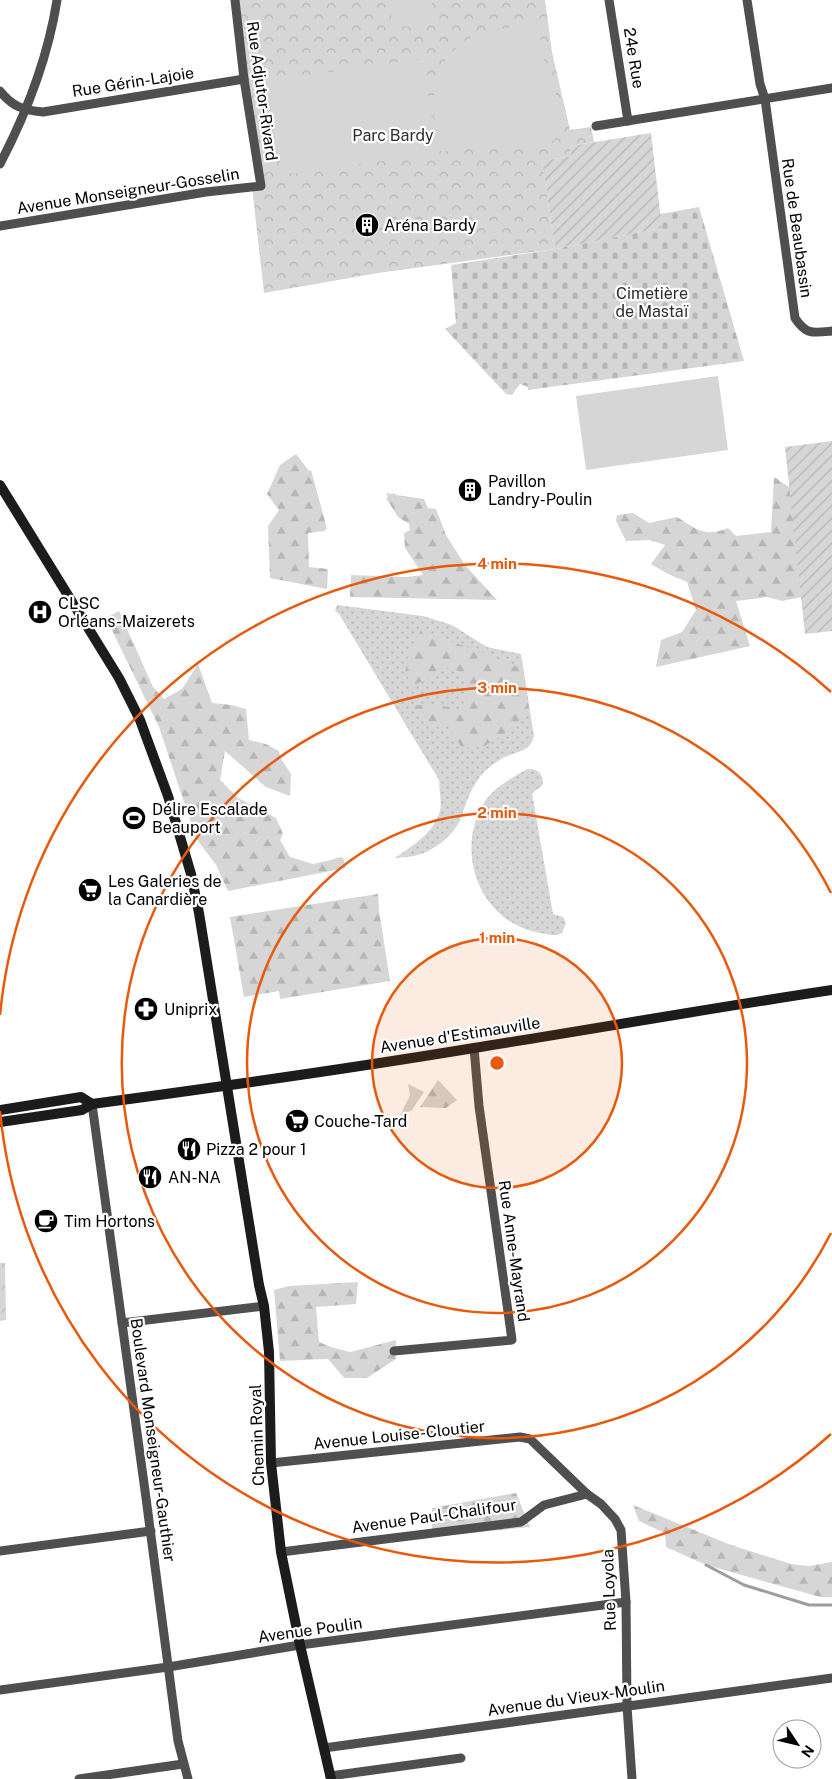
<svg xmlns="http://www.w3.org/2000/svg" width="832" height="1779" viewBox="0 0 832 1779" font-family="'Public Sans',sans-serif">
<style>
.grass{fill:url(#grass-dots)}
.forest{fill:url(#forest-firs)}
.cemetery{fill:url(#cemetery-stones)}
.park{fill:url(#park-crowns)}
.garden{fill:url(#garden-furrows)}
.pitch{fill:#d6d6d6}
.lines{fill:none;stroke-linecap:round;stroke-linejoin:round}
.stream{stroke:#9d9d9d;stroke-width:3}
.street{stroke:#4f4f4f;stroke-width:9}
.secondary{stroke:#1c1c1c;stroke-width:10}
.ring{fill:none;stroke:#e8590c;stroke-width:2.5}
.labels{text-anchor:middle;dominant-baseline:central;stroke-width:4.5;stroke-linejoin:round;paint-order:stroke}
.street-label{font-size:16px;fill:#000;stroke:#fff}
.park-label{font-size:16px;fill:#2d2d2d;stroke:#fff}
.poi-label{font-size:16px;fill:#000;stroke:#fff;text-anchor:start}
.centre{fill:#e8590c;stroke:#fff;stroke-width:2.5}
.ring-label{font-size:15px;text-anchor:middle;font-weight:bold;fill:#e8590c;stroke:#fff;stroke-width:4.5;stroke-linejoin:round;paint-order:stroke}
</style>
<defs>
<pattern id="grass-dots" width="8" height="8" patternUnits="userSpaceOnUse" patternTransform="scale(1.25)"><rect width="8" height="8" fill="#d6d6d6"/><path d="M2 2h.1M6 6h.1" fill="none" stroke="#b6b6b6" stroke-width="1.8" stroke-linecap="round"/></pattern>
<pattern id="forest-firs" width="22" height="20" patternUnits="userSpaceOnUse" patternTransform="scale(1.25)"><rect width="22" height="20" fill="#d6d6d6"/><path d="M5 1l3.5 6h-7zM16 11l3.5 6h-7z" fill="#b6b6b6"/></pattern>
<pattern id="cemetery-stones" width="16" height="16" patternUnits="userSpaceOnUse" patternTransform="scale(1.25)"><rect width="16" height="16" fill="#d6d6d6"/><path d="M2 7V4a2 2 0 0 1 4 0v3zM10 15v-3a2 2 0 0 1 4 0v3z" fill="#b6b6b6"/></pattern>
<pattern id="park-crowns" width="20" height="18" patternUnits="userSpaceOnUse" patternTransform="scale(1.25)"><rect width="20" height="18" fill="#d6d6d6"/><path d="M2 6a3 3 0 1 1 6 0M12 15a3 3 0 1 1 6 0" fill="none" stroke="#b6b6b6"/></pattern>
<pattern id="garden-furrows" width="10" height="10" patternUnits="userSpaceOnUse" patternTransform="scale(1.25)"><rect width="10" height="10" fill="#d6d6d6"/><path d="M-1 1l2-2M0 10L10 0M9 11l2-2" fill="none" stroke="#b6b6b6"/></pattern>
</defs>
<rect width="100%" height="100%" fill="#fff"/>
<!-- grass -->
<g class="grass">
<path d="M 337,605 L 423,616 L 452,625 L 487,647 L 521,654 L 534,736 C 530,752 518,751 505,757 C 497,761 489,767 483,773 C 472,785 466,803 461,818 C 455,834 434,851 418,855 C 411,857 403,857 395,858 C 412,846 434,833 440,811 C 442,802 439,789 439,780 L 339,614 L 335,611 Z"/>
<path d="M 527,769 C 539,768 545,776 542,786 L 532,793 L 553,914 L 563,917 L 566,923 L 562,933 C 555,937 547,934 540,933 C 480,923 453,851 485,801 C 496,786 512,778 527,769 Z"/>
</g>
<!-- forest -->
<g class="forest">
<path d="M 296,454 L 309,471 L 311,470 L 327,529 L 325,529 L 325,531 L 308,533 L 309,567 L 328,569 L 327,589 L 270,578 L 268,526 L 279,510 L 267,494 L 280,465 Z"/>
<path d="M 774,477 L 815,504 L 812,595 L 782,601 L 767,597 L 736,601 L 750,646 L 656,667 L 661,640 L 682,632 L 696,610 L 687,582 L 668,574 L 651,564 L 665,545 L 650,540 L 626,541 L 616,521 L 617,515 L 633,513 L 649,523 L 677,517 C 696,529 705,538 728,528 L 736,536 L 771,532 Z"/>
<path d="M 386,493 L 392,494 L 394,493 L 396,495 L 424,499 L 428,508 L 436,509 L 446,535 L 465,565 L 497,600 L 350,597 L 351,575 L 406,577 L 423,575 L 405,548 L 404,533 L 410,530 L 409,524 L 398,517 L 386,498 L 388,497 Z"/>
<path d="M 119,611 L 153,687 L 164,699 L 182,689 L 198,664 L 212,703 L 232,705 L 246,709 L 249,740 L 266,744 L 279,751 L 280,757 L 291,774 L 290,796 L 266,787 L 225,751 L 220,780 L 238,798 L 276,818 L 283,834 L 280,840 L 290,857 L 313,864 L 343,857 L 346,868 L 228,891 L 216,865 L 196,838 L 159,727 L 106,618 Z"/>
<path d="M 420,631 L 497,657 L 523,670 L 529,708 L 512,729 L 483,747 L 462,748 L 448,727 L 437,727 L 409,706 L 435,704 L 458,710 L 468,702 L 462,673 L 451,668 L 438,668 L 432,676 L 413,686 L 405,672 L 408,658 Z"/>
<path d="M 378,894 L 379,910 L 390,981 L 280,999 L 279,991 L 244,997 L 230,917 Z"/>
<path d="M 438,1080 L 457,1100 L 446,1108 L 420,1107 Z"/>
<path d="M 408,1084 L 424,1092 L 412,1110 L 400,1116 L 410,1095 Z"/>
<path d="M 358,1282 L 356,1304 L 316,1307 L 319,1342 L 331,1347 L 350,1352 L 396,1340 L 396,1359 L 367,1378 L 344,1378 L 328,1359 L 280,1361 L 274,1290 L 289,1286 Z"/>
<path d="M 516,1493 L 530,1527 L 432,1537 L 432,1508 Z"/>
<path d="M 633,1505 L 731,1545 L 791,1564 L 809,1566 L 832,1562 L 832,1597 L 820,1597 L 706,1565 L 666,1547 L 665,1533 L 639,1521 Z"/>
</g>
<!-- cemetery -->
<path class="cemetery" d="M 699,207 L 744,361 L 528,390 L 528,387 L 520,384 L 512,395 L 506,394 L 445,329 L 456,323 L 451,265 L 555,249 L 661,228 L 660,214 Z"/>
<!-- park -->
<g class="park">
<path d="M 235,0 L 545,0 L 552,52 L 570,130 L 591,127 L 594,142 L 570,146 L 571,156 L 542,161 L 555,249 L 378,273 L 264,293 L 252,187 L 260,186 Z"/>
<path d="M 0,1263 L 5,1263 L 6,1320 L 0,1321 Z"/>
</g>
<!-- garden -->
<g class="garden">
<path d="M 651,133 L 662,228 L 555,249 L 542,161 L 571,156 L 570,146 Z"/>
<path d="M 832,441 L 832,631 L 805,634 L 785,447 Z"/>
</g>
<!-- pitch -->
<g class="pitch">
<path d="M 389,0 L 432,0 C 435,36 385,35 389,0 Z"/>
<path d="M 538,24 L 548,85 L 554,84 L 562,129 L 553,141 L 507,148 L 506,142 L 441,152 C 433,117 425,77 454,50 C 461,43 468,38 476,35 C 494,28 519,27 538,24 Z"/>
<path d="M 423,59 L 437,153 L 282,175 L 266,81 Z"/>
<path d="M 718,376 L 728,450 L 586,470 L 576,396 Z"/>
</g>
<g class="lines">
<!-- stream -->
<path class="stream" d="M 706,1565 L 744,1585 L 809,1605 L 832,1605"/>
<!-- street -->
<g class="street">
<path d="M 609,0 L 628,121"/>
<path d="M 747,0 L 760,84 L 765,99 L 795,318 C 806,335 813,333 832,331"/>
<path d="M 0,91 C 13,107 23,110 43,112 L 244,79"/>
<path d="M 596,126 L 832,88"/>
<path d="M 0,164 C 27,112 48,58 57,0"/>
<path d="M 0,226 L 206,192 L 261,186 L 244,79 L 235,0"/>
<path d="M 92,1104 L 146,1498 L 178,1741 L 188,1779"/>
<path d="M 122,1323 L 264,1306"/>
<path d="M 394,1351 L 512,1340 L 479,1106 L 474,1048"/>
<path d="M 271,1463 L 520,1437 L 530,1439 L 587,1494 L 601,1504 L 615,1519 L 621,1530 L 626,1602 L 627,1706 L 632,1779"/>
<path d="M 0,1551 L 151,1531"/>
<path d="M 281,1552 L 521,1522 L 544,1505 L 587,1494"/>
<path d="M 0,1690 L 168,1667 L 300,1645 L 626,1602"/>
<path d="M 324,1748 L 832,1678"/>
<path d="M 330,1776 L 461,1758"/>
<path d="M 79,1779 L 183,1764"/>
</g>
<!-- secondary -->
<g class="secondary">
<path d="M 0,485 L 119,678 L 140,720 L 168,796 L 191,874 L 199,913 L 259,1285 L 264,1306 L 269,1352 L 271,1463 L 281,1552 L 300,1645 L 331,1779"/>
<path d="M 0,1110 L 81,1097 L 92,1104"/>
<path d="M 0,1122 L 82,1110 L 92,1104 C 219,1087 347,1069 474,1048 C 593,1029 712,1008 832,990"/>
</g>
</g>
<!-- distance rings -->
<circle cx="497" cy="1063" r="125" fill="#e8590c" fill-opacity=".12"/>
<g class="ring">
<circle cx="497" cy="1063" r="125"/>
<circle cx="497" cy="1063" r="250"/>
<path d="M831 1233A375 375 0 1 1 831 893"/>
<path d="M831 1434A499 499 0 0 1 0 1111M0 1015A499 499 0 0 1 831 692"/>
</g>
<!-- icons -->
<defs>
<g id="building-disc" transform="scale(1.25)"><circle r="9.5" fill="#000" stroke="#fff"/><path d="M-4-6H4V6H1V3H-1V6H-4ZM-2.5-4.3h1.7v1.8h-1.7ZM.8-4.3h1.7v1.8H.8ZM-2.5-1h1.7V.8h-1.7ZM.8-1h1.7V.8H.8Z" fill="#fff"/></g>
<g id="hospital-disc" transform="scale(1.25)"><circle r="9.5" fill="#000" stroke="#fff"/><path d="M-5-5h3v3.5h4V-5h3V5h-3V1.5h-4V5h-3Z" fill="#fff"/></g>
<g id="stadium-disc" transform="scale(1.25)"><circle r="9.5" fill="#000" stroke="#fff"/><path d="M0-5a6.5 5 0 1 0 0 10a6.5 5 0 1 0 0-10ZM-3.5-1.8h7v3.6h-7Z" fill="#fff"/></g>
<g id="supermarket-disc" transform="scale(1.25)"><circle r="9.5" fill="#000" stroke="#fff"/><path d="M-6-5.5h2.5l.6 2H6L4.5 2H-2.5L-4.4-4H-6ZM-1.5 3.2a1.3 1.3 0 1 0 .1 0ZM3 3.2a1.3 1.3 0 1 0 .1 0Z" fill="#fff"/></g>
<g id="pharmacy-disc" transform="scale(1.25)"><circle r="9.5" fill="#000" stroke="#fff"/><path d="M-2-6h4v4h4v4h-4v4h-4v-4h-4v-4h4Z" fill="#fff"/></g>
<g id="restaurant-disc" transform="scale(1.25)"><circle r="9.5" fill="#000" stroke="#fff"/><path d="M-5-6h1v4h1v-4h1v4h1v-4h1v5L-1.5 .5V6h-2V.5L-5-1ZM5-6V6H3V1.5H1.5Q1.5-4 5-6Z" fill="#fff"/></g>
<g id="cafe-disc" transform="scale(1.25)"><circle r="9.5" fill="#000" stroke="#fff"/><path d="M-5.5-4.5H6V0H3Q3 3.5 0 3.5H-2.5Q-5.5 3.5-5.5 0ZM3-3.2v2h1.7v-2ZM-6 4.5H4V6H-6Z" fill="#fff"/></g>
</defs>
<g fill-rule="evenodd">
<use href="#building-disc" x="367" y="225"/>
<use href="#building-disc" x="470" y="490"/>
<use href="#hospital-disc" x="40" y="612"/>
<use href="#stadium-disc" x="134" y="818"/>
<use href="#supermarket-disc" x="90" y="890"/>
<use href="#pharmacy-disc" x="146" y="1009"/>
<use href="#supermarket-disc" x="297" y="1121"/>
<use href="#restaurant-disc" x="189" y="1149"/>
<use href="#restaurant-disc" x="150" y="1177"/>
<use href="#cafe-disc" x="46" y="1221"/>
</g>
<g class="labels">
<!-- street labels -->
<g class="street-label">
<text transform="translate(634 58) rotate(81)">24e Rue</text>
<text transform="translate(133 82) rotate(-9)">Rue Gérin-Lajoie</text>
<text transform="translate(262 91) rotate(82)">Rue Adjutor-Rivard</text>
<text transform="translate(128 191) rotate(-9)">Avenue Monseigneur-Gosselin</text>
<text transform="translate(797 228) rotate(82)">Rue de Beaubassin</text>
<text transform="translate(460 1035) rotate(-9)">Avenue d'Estimauville</text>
<text transform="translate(514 1251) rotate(82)">Rue Anne-Mayrand</text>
<text transform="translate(257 1435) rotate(-92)">Chemin Royal</text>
<text transform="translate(399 1435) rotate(-6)">Avenue Louise-Cloutier</text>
<text transform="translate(153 1440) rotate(82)">Boulevard Monseigneur-Gauthier</text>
<text transform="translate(434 1516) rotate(-8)">Avenue Paul-Chalifour</text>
<text transform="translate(609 1590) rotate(-92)">Rue Loyola</text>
<text transform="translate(310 1630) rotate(-8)">Avenue Poulin</text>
<text transform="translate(576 1698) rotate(-8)">Avenue du Vieux-Moulin</text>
</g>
<!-- park labels -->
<g class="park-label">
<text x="393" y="135">Parc Bardy</text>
<text x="652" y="293">Cimetière<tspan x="652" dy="18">de Mastaï</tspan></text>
</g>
<!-- poi labels -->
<g class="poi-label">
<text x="384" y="225">Aréna Bardy</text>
<text x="488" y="481">Pavillon<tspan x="488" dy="18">Landry-Poulin</tspan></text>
<text x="58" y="603">CLSC<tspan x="58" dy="18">Orléans-Maizerets</tspan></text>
<text x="152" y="809">Délire Escalade<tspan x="152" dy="18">Beauport</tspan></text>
<text x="108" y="881">Les Galeries de<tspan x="108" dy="18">la Canardière</tspan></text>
<text x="164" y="1009">Uniprix</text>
<text x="314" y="1121">Couche-Tard</text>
<text x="206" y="1149">Pizza 2 pour 1</text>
<text x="168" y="1177">AN-NA</text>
<text x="64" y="1221">Tim Hortons</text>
</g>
</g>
<circle cx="497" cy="1063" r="8" class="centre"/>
<g class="ring-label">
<text x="497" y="569">4 min</text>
<text x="497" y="693">3 min</text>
<text x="497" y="818">2 min</text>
<text x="497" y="943">1 min</text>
</g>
<!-- north arrow -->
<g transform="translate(797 1744) rotate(125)"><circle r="24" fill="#ffffff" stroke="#999999"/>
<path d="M0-4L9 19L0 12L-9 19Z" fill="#000000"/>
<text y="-8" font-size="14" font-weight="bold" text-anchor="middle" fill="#000000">N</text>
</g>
</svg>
